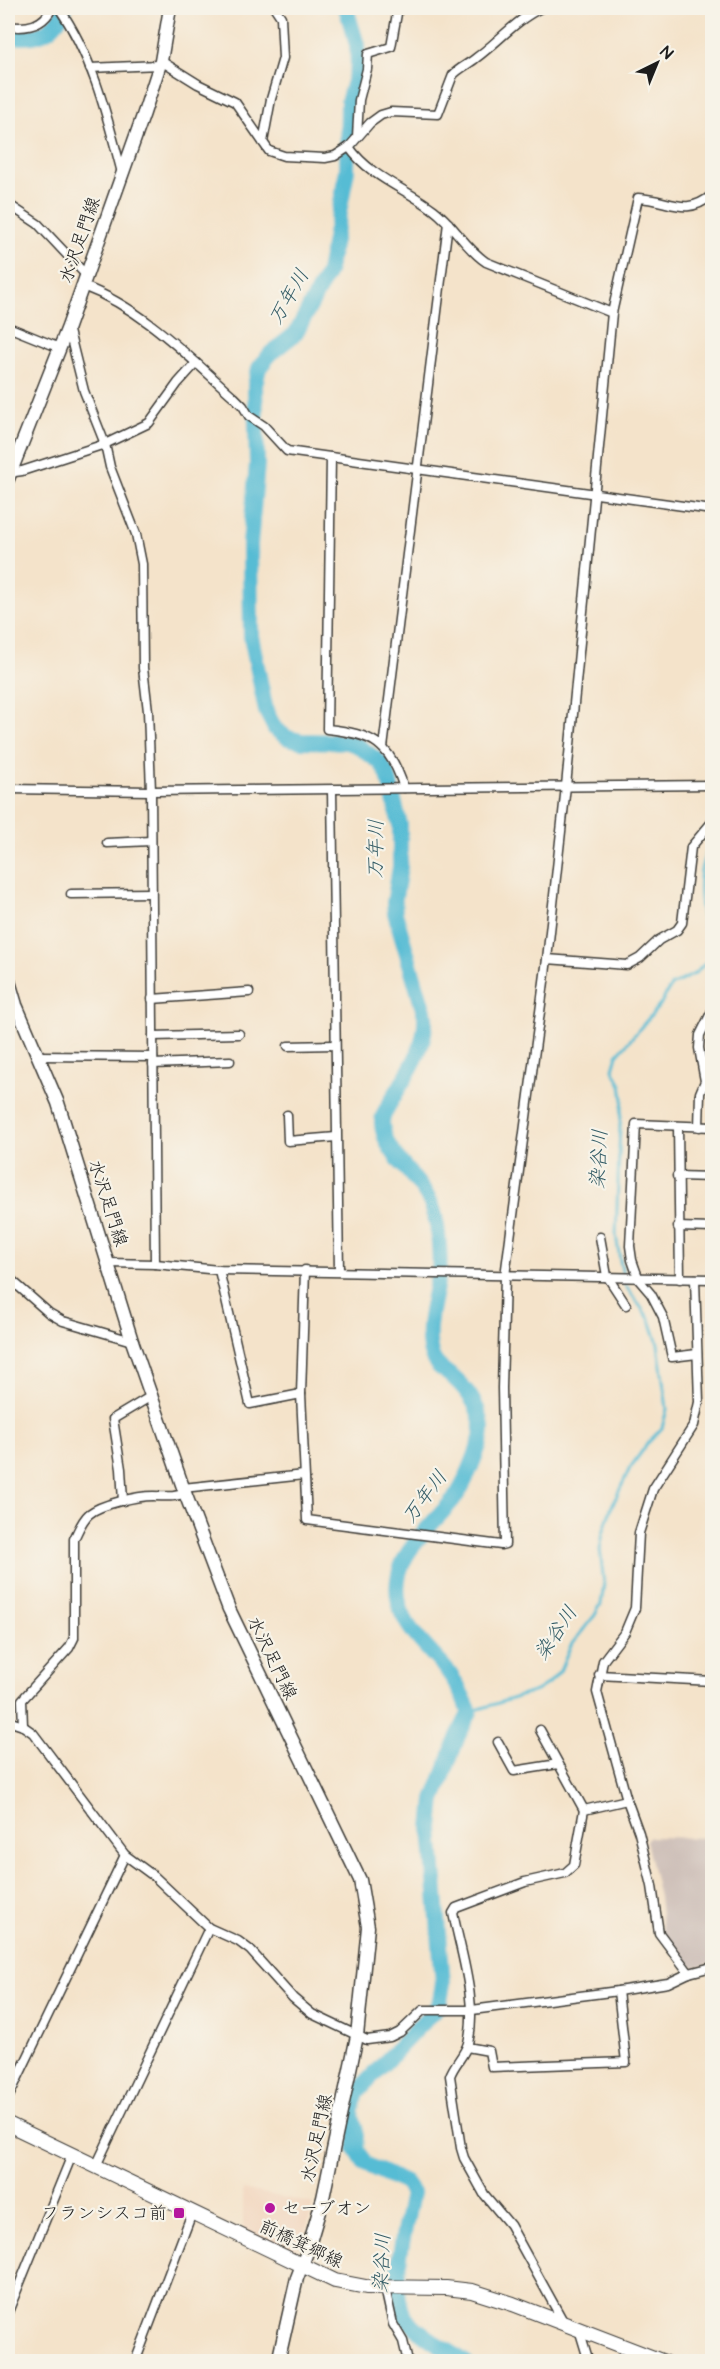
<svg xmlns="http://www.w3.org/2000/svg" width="720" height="2369" viewBox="0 0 720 2369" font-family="'Architects Daughter','Klee One',sans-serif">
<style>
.built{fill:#f2d5bd}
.industrial{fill:#cfc1ba}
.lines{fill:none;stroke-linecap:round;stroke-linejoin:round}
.stream{stroke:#56bcd4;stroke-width:3}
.river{stroke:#56bcd4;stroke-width:16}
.minor-casing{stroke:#3c3a36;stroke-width:11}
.secondary-casing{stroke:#3c3a36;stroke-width:15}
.primary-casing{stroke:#3c3a36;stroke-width:16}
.minor{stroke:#fff;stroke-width:8}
.secondary{stroke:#fff;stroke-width:12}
.primary{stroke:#fff;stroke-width:14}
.poi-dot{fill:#b5179e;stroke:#f7f3e8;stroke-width:2}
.labels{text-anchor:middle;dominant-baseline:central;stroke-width:4.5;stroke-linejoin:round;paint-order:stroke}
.street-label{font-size:18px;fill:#1c1c1c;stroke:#f7f3e8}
.poi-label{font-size:18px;fill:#1c1c1c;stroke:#f7f3e8;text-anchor:start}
.water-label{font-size:20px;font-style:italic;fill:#335c66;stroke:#f7f3e8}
</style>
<rect width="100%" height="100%" fill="#f7f3e8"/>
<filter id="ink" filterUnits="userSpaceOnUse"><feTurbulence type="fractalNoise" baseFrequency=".0167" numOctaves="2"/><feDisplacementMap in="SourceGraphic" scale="12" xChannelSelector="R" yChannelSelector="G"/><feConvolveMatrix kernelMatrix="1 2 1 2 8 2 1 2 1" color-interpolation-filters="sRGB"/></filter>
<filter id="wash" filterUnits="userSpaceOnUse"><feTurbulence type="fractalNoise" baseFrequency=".008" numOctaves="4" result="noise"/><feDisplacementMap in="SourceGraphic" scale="24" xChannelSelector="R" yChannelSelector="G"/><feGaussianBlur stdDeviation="1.35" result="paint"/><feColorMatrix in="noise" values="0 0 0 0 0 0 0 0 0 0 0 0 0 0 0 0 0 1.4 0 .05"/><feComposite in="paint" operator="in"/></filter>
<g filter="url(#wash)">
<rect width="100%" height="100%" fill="#f4e3ca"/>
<!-- built -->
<path class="built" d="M 243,2189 L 313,2204 L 302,2245 L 286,2251 L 243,2233 Z"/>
<!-- industrial -->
<path class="industrial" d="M 650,1837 L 712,1838 L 712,1963 L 692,1968 L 689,1967 L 663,1934 L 659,1896 L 646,1841 Z"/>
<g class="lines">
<!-- stream -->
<path class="stream" d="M 470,1712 L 536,1691 L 550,1682 L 560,1671 L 571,1645 L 595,1615 L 601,1604 L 604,1584 L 600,1549 L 603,1533 L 611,1508 L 630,1468 L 648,1443 L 662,1428 L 667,1409 L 658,1344 L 650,1320 L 625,1285 L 620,1260 L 616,1235 L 620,1124 L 623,1099 L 621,1085 L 613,1069 L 617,1055 L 660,1005 L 671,986 L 694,974 L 710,959 C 704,922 689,876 712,844"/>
<!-- river -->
<g class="river">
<path d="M 346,8 L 357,45 L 358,67 L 348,102 L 347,170 L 328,272 L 296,333 L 271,353 L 259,368 L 255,385 L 257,464 L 250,544 L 251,636 L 266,711 L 275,729 L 288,738 L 301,741 L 347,742 L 357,745 L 381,763 L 388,775 L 400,825 L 400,867 L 394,903 L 395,913 L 425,1015 C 427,1047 409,1071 393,1098 C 389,1105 382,1114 382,1123 C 383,1156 426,1181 434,1212 C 438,1225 441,1258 439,1271 C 435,1297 423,1330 432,1356 C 436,1368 449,1373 457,1381 C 470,1393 481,1411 482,1429 C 482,1439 478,1449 474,1459 C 469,1472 464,1485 456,1496 C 431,1529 388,1556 399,1603 C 406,1633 431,1650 449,1673 C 458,1685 464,1699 470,1712 L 458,1736 L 434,1800 L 431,1828 L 443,1984 L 439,2005 L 357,2092 L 351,2111 L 357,2136 L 356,2149 L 365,2164 L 405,2183 L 412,2193 C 407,2224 385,2294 408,2320 C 423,2337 447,2349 465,2362"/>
<path d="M 8,36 C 37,39 52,35 65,8"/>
</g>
</g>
</g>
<g filter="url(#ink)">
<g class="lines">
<!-- minor casing -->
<g class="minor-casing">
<g id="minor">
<path d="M 59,8 C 93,57 107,116 122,173"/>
<path d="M 8,26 C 27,29 43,26 52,8"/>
<path d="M 161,61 L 198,84 L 235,102 L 269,151 L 284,156 L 325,158 L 335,156 L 349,147 L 370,123 L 381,115 L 391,112 L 438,114 L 453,75 C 459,68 469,64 476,58 C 498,42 517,19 541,8"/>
<path d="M 90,68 L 159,65"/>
<path d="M 357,137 L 359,100 L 367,69 L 368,54 L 391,47 L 398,8"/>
<path d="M 263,142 L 271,99 L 283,58 L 281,17 L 275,8"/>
<path d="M 349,147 C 370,177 405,188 434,210 C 454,225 465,248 486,262 L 612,313"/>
<path d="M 8,204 L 38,224 L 87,276"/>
<path d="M 83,286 C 142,308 188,356 234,397 L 243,406 L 249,416 L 264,426 L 287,451 L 712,510"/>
<path d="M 8,327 L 60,348"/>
<path d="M 68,327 L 84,391 L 105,444 L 110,467 L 136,534 L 142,564 L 143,668 L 148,711 L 151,791 L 155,1264"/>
<path d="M 331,457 L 327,729 C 373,734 390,743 404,788"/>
<path d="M 8,473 L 22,471 L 105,444 L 149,423 L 178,383 L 196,363"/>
<path d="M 383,748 L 448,223"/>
<path d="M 8,789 L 151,791 L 712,785"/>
<path d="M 332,790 L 339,1271"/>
<path d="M 107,843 L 151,841"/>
<path d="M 71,894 L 151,893"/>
<path d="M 547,959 L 627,965 L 640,958 L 659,940 L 677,930 L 682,923 L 691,847 L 712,822"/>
<path d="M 152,999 L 249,992"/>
<path d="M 153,1036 L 239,1034"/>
<path d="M 288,1046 L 334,1045"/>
<path d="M 38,1056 L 153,1057"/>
<path d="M 153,1064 L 230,1061"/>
<path d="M 287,1115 L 288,1141 L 336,1137"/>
<path d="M 678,1126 L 680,1279"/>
<path d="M 699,1127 L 700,1093 L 705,1081 L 699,1048 L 700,1035 L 712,1011"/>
<path d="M 677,1176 L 712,1177"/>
<path d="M 678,1227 L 712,1228"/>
<path d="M 600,1237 L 607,1276 L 626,1305"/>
<path d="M 108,1263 L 155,1264 L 219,1270 L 712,1279"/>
<path d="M 219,1270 L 250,1404 L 301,1394"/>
<path d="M 305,1270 L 301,1394 L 307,1520 L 501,1545 L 505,1544 L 502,1388 L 505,1276 L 547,959 L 566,786 L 612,313 L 638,198 C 669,199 685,218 712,195"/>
<path d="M 8,1277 L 49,1313 L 63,1321 L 132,1341"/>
<path d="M 697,1354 L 672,1357 L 663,1317 L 651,1294 L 639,1280 L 632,1260 L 630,1246 L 636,1124 L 712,1127"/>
<path d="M 183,1488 L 304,1475"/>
<path d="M 123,1501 L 121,1469 L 113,1419 L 153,1395"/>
<path d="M 599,1675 L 712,1681"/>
<path d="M 8,1721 L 23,1726 L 33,1733 L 125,1855 L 155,1877 L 209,1928 L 238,1941 L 250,1950 L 293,1998 L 312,2014 L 367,2040 L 390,2037 L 400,2032 L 423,2010 L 472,2010 L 618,1991 L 668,1983 L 689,1973 L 712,1967"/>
<path d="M 23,1726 L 22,1700 L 69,1648 L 74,1638 L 74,1539 C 78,1531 82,1520 89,1514 C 101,1504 138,1496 153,1496 C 167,1496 172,1498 185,1493"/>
<path d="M 540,1730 L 584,1810"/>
<path d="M 498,1742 L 514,1771 L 558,1764"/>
<path d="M 627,1800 L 639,1833 L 652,1886 L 659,1933 L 689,1973"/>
<path d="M 467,2047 L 489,2051 L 492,2067 L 626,2062 L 618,1991"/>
<path d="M 8,2098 L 125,1855"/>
<path d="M 96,2166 L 209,1928"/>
<path d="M 385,2288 L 393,2324 L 403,2341 L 408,2362"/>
<path d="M 8,2312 L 72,2155"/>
<path d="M 564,2323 L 510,2225 L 484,2194 L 464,2158 L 461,2148 L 450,2076 C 454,2064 465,2055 468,2043 C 478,2003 461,1953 453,1913 L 456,1908 L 525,1882 L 565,1873 L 574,1865 L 584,1810 L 627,1800 L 597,1692 L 603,1661 L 625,1632 L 635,1608 L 639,1533 L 653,1489 L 694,1425 L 699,1402 L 695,1279"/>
<path d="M 579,2329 L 589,2362"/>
<path d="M 135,2362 L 192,2213"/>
</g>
</g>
<!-- secondary casing -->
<g class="secondary-casing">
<g id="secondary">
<path d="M 8,479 L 68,327 L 144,113 L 161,61 L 170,8"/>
<path d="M 8,978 L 16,1005 L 58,1103 L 132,1341 L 185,1493 L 229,1609 L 360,1880 L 368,1927 L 357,2036 L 323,2198 L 307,2252 L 297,2278 L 278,2362"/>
</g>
</g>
<!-- primary casing -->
<g class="primary-casing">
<path id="primary" d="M 8,2124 L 335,2281 L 366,2287 L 446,2288 L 472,2291 L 513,2304 L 664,2362"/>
</g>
<!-- minor -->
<use href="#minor" class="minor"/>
<!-- secondary -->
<use href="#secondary" class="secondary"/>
<!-- primary -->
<use href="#primary" class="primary"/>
</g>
</g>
<!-- markers -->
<g class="poi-dot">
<circle cx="270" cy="2208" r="6"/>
<rect x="173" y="2207" width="12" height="12" rx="3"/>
</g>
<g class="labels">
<!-- street labels -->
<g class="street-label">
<text transform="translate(80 240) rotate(-71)">水沢足門線</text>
<text transform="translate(108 1203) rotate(72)">水沢足門線</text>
<text transform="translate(272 1658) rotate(64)">水沢足門線</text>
<text transform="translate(317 2138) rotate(-78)">水沢足門線</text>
<text transform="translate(301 2244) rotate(25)">前橋箕郷線</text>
</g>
<!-- poi labels -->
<g class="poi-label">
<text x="282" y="2208">セーブオン</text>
<text x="167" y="2213" text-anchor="end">フランシスコ前</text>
</g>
<!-- water labels -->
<g class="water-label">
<text transform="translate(289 297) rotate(-60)">万年川</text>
<text transform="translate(376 849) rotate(-89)">万年川</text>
<text transform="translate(599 1159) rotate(-87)">染谷川</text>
<text transform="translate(425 1497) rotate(-53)">万年川</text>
<text transform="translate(556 1633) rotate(-56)">染谷川</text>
<text transform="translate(382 2263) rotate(-87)">染谷川</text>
</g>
</g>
<!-- margin -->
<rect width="720" height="2369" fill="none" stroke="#f7f3e8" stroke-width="30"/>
<!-- north arrow -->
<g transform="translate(657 63) rotate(43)" stroke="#f7f3e8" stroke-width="4.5" paint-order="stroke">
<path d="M0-4.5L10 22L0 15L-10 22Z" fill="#1c1c1c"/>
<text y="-9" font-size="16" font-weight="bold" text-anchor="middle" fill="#1c1c1c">N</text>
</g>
</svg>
